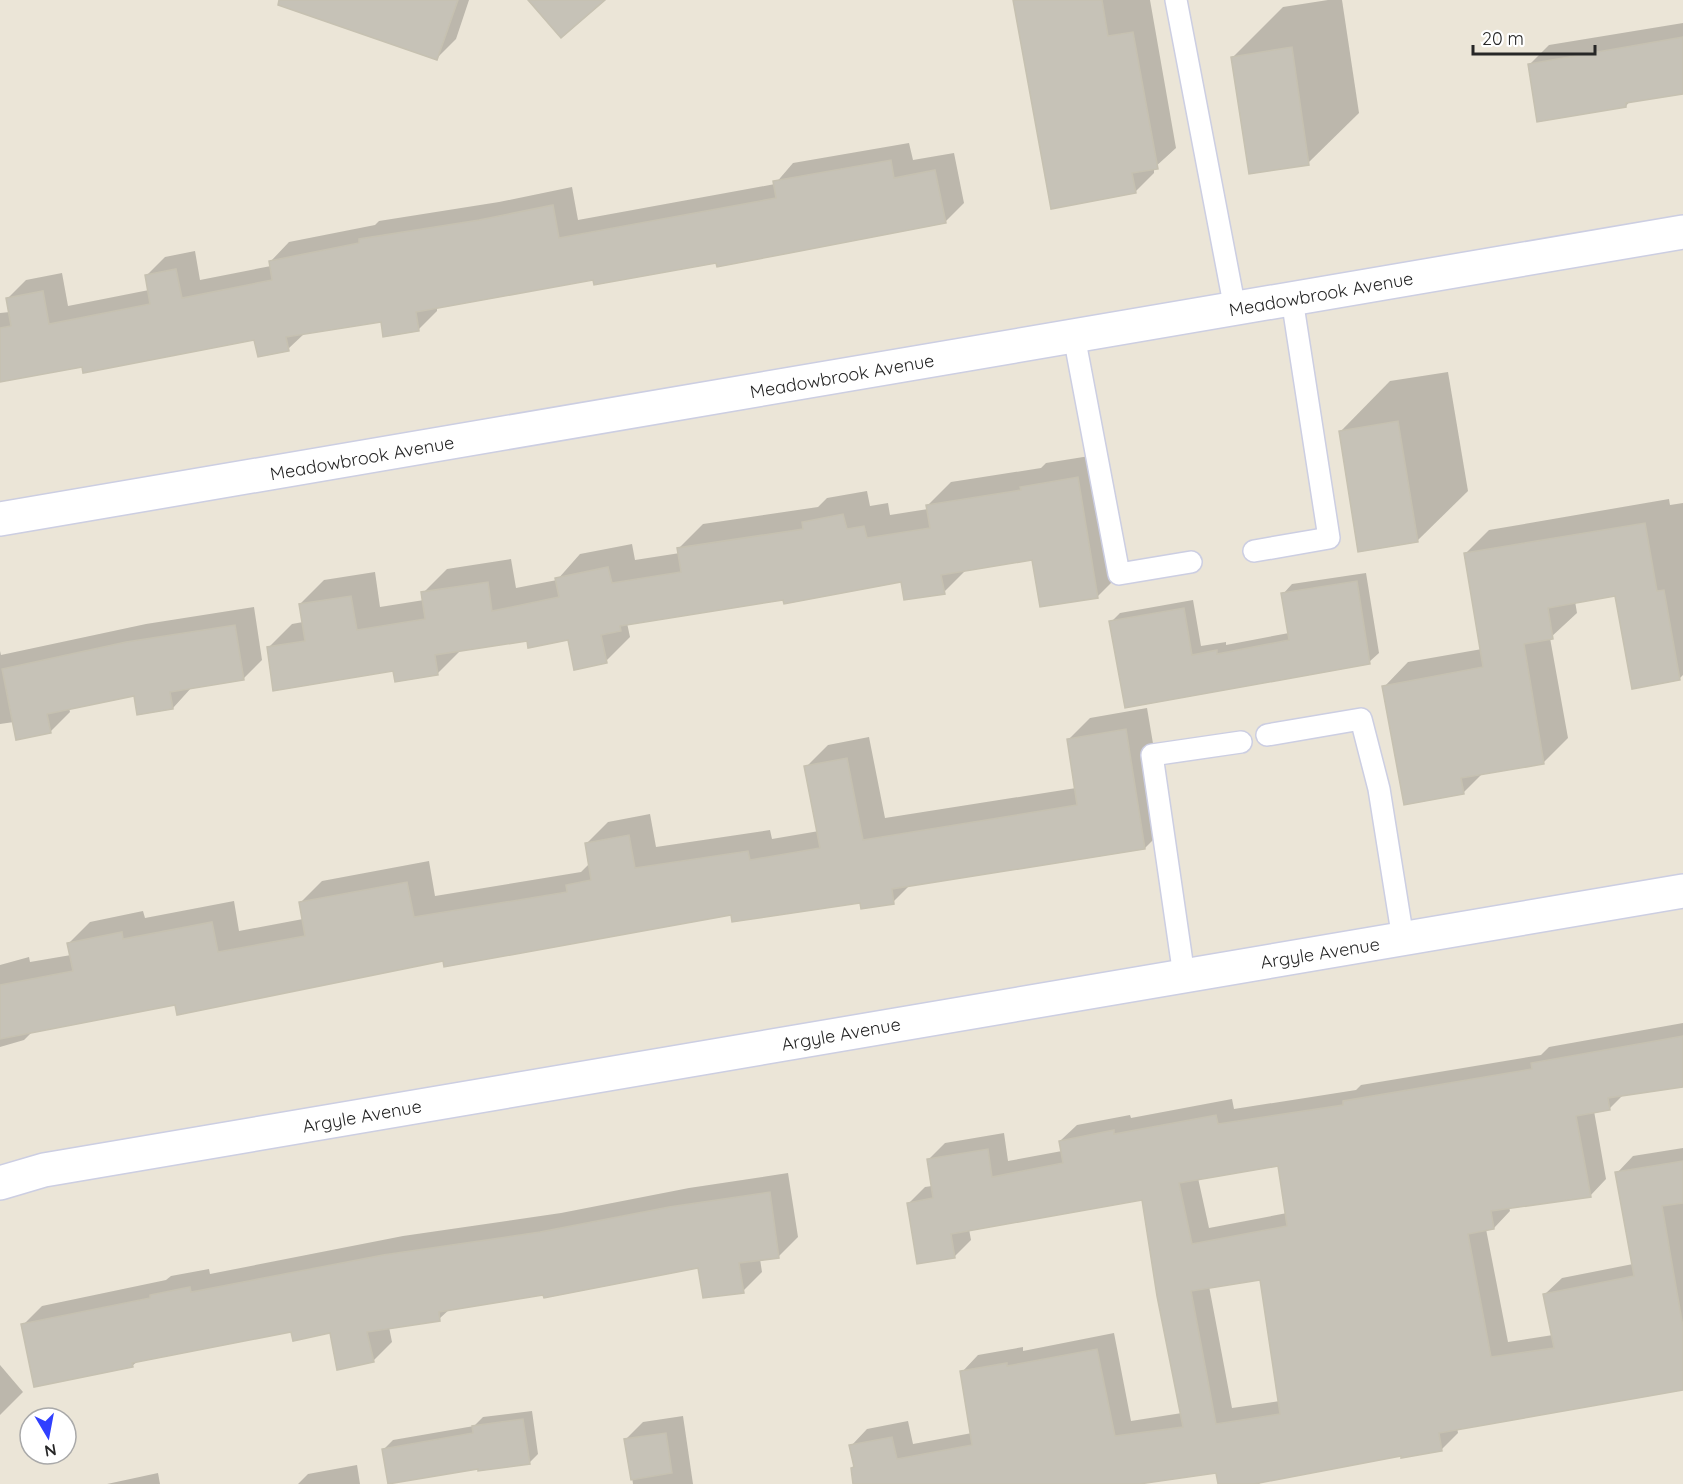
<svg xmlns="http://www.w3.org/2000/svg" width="1683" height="1484" viewBox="0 0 1683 1484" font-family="Quicksand,sans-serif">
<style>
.shadow{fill:#0003;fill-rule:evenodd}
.building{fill:#c6c2b7;stroke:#c6c1b1;stroke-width:1.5;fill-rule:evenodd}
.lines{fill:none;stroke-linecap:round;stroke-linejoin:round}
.service-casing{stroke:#cccee2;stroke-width:24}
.minor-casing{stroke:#cccee2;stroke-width:36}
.service{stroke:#fff;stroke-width:21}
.minor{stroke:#fff;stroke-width:33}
.labels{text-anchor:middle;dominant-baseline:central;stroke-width:6;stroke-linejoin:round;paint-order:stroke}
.street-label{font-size:18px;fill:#272727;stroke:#fff}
</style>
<rect width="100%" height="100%" fill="#ebe5d7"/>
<!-- shadow -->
<g class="shadow">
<path d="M 334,0 L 469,0 L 456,39 L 437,58 Z"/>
<path d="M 1015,0 L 1150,0 L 1176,148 L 1154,168 L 1154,173 L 1135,192 Z"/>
<path d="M 1328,0 L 1342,0 L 1359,113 L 1308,163 L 1233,57 L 1283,7 Z"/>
<path d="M 1683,23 L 1683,92 L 1631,100 L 1626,106 L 1530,64 L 1549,45 Z"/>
<path d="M 909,143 L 913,160 L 954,153 L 964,203 L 945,222 L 718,261 L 595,278 L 437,307 L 437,311 L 418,330 L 383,320 L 305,333 L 288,349 L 256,338 L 0,381 L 0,313 L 10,312 L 7,299 L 26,280 L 62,273 L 68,306 L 149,290 L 146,276 L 165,257 L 195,251 L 200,280 L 271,266 L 271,261 L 289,242 L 375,225 L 379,221 L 499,202 L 572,187 L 578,220 L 775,184 L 793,163 Z"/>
<path d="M 1448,372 L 1468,491 L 1417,541 L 1340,432 L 1390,381 Z"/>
<path d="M 1102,454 L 1121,573 L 1097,597 L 1033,558 L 967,569 L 944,592 L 902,580 L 627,623 L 630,637 L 606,661 L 570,638 L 528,639 L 462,649 L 438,673 L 395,670 L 268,648 L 292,624 L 303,622 L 300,604 L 324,580 L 375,572 L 380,607 L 424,600 L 423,593 L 447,569 L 511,559 L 516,588 L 557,580 L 580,554 L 632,544 L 635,560 L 680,553 L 679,548 L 703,524 L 818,507 L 827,498 L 867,491 L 870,506 L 888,503 L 890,515 L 928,509 L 927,506 L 951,482 L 1041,468 L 1046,463 Z"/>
<path d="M 1669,499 L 1670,505 L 1683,503 L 1683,675 L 1679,679 L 1616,594 L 1575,601 L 1577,613 L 1550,638 L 1568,738 L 1544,762 L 1483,773 L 1463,793 L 1384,687 L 1408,662 L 1482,649 L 1465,554 L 1489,530 Z"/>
<path d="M 1366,573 L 1379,653 L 1369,662 L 1126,706 L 1111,622 L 1120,613 L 1193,600 L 1201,646 L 1226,642 L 1226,645 L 1289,633 L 1283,594 L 1292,584 Z"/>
<path d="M 254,607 L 262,660 L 243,679 L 192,687 L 173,708 L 136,695 L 69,708 L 70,712 L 51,731 L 14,722 L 0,724 L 0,651 L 1,655 L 146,624 Z"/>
<path d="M 1147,708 L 1167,826 L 1145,848 L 911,884 L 893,902 L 862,901 L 732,914 L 444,959 L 178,1013 L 176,1003 L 33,1031 L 24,1040 L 0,1047 L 0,965 L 29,957 L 30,962 L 71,955 L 68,944 L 90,922 L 143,911 L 145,918 L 234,901 L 239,931 L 303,919 L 300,903 L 322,881 L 429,861 L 435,896 L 581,872 L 590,863 L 586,844 L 608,822 L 650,814 L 656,847 L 770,830 L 772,839 L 819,831 L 806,767 L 828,745 L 869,737 L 885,818 L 1076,788 L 1068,740 L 1090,718 Z"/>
<path d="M 1683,1023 L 1683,1085 L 1624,1094 L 1610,1108 L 1594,1111 L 1606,1179 L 1590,1196 L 1509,1207 L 1510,1211 L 1494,1228 L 1486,1229 L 1508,1342 L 1553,1335 L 1545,1294 L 1562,1278 L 1633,1264 L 1617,1173 L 1633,1156 L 1683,1148 L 1683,1390 L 1457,1427 L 1458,1433 L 1441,1450 L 1402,1454 L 1262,1481 L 1259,1484 L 1219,1484 L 1217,1471 L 1128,1484 L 858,1484 L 851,1446 L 867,1429 L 908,1421 L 913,1444 L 972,1433 L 962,1372 L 978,1355 L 1023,1347 L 1023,1351 L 1114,1333 L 1131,1421 L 1182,1413 L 1144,1198 L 969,1229 L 971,1240 L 954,1257 L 909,1203 L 925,1187 L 932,1186 L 928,1160 L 945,1143 L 1004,1133 L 1008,1161 L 1062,1151 L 1060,1141 L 1077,1125 L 1130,1115 L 1131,1118 L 1232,1099 L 1234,1109 L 1356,1090 L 1361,1085 L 1541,1055 L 1549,1047 ZM 1279,1164 L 1287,1213 L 1209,1228 L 1198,1178 ZM 1262,1278 L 1280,1401 L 1232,1408 L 1209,1286 Z"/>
<path d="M 788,1173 L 798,1237 L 779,1256 L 760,1259 L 762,1272 L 743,1291 L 699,1266 L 451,1308 L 439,1319 L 389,1327 L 392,1342 L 373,1361 L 331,1332 L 292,1331 L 138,1361 L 132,1366 L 23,1325 L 42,1306 L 166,1280 L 171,1276 L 209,1269 L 210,1274 L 403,1236 L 561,1213 L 689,1188 Z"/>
<path d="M 0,1365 L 23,1392 L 0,1415 Z"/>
<path d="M 532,1411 L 538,1454 L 529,1463 L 479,1467 L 384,1449 L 393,1440 L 474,1426 L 483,1417 Z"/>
<path d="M 683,1416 L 693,1484 L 633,1484 L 626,1439 L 643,1422 Z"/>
<path d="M 357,1465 L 360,1484 L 298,1484 L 308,1474 Z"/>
<path d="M 158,1473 L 160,1484 L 107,1484 Z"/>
</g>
<!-- building -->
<g class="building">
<path d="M 279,0 L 458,0 L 437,60 L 278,5 Z"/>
<path d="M 528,0 L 605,0 L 561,38 Z"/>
<path d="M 1013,0 L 1102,0 L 1108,36 L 1133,32 L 1158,169 L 1132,173 L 1136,193 L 1051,209 Z"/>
<path d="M 1683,37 L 1683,94 L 1626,103 L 1626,107 L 1537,122 L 1528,64 Z"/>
<path d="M 1292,47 L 1309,165 L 1249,174 L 1231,57 Z"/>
<path d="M 891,160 L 894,178 L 935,170 L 946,223 L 717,267 L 716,263 L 594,285 L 593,280 L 416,312 L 419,331 L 383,337 L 381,322 L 286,337 L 289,351 L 258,357 L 254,340 L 83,373 L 82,367 L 0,382 L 0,328 L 11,326 L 6,298 L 43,291 L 49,324 L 150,304 L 145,275 L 176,269 L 182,298 L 272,280 L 269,261 L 359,243 L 359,239 L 479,220 L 553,205 L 559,238 L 776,198 L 773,181 Z"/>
<path d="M 1398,421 L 1418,542 L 1358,552 L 1339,431 Z"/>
<path d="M 1078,477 L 1098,598 L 1040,607 L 1032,560 L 941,575 L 945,594 L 904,600 L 901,582 L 784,604 L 783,600 L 620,626 L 621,631 L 601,635 L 607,663 L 574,670 L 568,640 L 528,648 L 527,641 L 435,655 L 438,675 L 395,682 L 393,671 L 273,691 L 267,647 L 305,641 L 299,604 L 351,596 L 357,630 L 425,619 L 421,592 L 488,582 L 492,611 L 559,597 L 555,578 L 608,567 L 612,583 L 681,572 L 677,548 L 803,529 L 802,522 L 843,514 L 847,529 L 864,526 L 867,538 L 930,528 L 926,505 L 1021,490 L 1020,487 Z"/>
<path d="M 1645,523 L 1657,591 L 1664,590 L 1680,680 L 1632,689 L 1615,596 L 1548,608 L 1553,639 L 1524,644 L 1544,764 L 1461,778 L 1464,794 L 1404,805 L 1382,686 L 1483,667 L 1464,553 Z"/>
<path d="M 1357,581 L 1370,664 L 1125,708 L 1109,621 L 1184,608 L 1192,655 L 1217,650 L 1217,654 L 1289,640 L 1281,593 Z"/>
<path d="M 235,625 L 244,680 L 170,692 L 173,709 L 137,715 L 134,696 L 47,714 L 51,733 L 16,740 L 2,669 L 126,642 Z"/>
<path d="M 1126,729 L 1145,849 L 892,889 L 894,904 L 861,909 L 860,903 L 732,922 L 731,915 L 444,967 L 443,961 L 177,1015 L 175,1005 L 0,1039 L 0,985 L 73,971 L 67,943 L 122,932 L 123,939 L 212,922 L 218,952 L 305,936 L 299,902 L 407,882 L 414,917 L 567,892 L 566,885 L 591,880 L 585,843 L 629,835 L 635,868 L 748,851 L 750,860 L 820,848 L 804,766 L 847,758 L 863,840 L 1077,805 L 1067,739 Z"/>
<path d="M 1683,1036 L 1683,1087 L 1608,1098 L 1610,1110 L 1576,1116 L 1591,1197 L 1491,1211 L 1494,1229 L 1468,1234 L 1491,1357 L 1554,1348 L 1543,1294 L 1634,1276 L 1615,1172 L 1683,1161 L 1683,1203 L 1662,1206 L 1683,1327 L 1683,1390 L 1439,1433 L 1442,1451 L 1401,1458 L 1401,1456 L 1254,1484 L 1218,1484 L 1216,1473 L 1139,1484 L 853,1484 L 851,1468 L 854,1467 L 849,1445 L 892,1437 L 897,1459 L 972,1445 L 960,1371 L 1007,1363 L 1007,1366 L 1097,1349 L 1115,1436 L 1183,1427 L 1157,1296 L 1142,1200 L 951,1234 L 955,1258 L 917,1264 L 907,1203 L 933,1198 L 927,1159 L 988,1149 L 992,1177 L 1063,1163 L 1059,1141 L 1114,1130 L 1114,1134 L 1216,1115 L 1218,1124 L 1343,1105 L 1343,1101 L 1532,1069 L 1531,1063 ZM 1278,1166 L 1287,1226 L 1192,1244 L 1179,1183 ZM 1260,1280 L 1280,1414 L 1216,1424 L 1191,1291 Z"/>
<path d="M 770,1192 L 779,1258 L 739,1263 L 744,1293 L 703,1298 L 698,1268 L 544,1298 L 543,1295 L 439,1312 L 440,1321 L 367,1332 L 374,1362 L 337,1370 L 330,1333 L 293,1341 L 291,1332 L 132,1363 L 133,1367 L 34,1387 L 21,1324 L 150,1298 L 150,1295 L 190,1287 L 191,1292 L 383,1255 L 540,1232 L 669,1207 Z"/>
<path d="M 523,1419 L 530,1464 L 478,1471 L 478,1469 L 388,1484 L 382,1449 L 473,1433 L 472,1426 Z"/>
<path d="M 666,1433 L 672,1473 L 631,1480 L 624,1439 Z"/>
</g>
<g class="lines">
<!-- service casing -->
<g class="service-casing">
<g id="service">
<path d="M 1176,0 L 1235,309"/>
<path d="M 1074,336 L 1119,574 L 1191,562"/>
<path d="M 1254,551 L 1329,538 L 1292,299"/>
<path d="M 1267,735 L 1361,719 L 1379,789 L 1403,939"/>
<path d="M 1184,976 L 1152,755 L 1241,742"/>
</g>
</g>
<!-- minor casing -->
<g class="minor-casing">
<g id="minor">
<path d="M 0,519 L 1683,232"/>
<path d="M 0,1183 L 44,1170 L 1683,891"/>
</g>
</g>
<!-- service -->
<use href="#service" class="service"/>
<!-- minor -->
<use href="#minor" class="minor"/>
</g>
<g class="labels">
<!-- street labels -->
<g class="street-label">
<text transform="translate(1321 294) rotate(-10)">Meadowbrook Avenue</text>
<text transform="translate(842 376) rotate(-10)">Meadowbrook Avenue</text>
<text transform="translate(362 458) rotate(-10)">Meadowbrook Avenue</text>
<text transform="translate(1320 953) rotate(-9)">Argyle Avenue</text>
<text transform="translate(841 1034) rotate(-10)">Argyle Avenue</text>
<text transform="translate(362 1116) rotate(-10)">Argyle Avenue</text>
</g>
</g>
<!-- north arrow -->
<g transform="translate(48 1436) rotate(170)"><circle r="28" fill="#ffffff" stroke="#a9a9a9" stroke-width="1.5"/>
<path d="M0-4.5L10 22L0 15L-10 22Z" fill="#303fff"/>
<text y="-9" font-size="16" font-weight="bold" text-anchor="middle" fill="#272727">N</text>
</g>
<!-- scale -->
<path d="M1473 45v9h122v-9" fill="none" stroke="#272727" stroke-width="3"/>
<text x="1482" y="45" font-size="18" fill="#272727" stroke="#ffffff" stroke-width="4.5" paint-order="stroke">20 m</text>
</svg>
